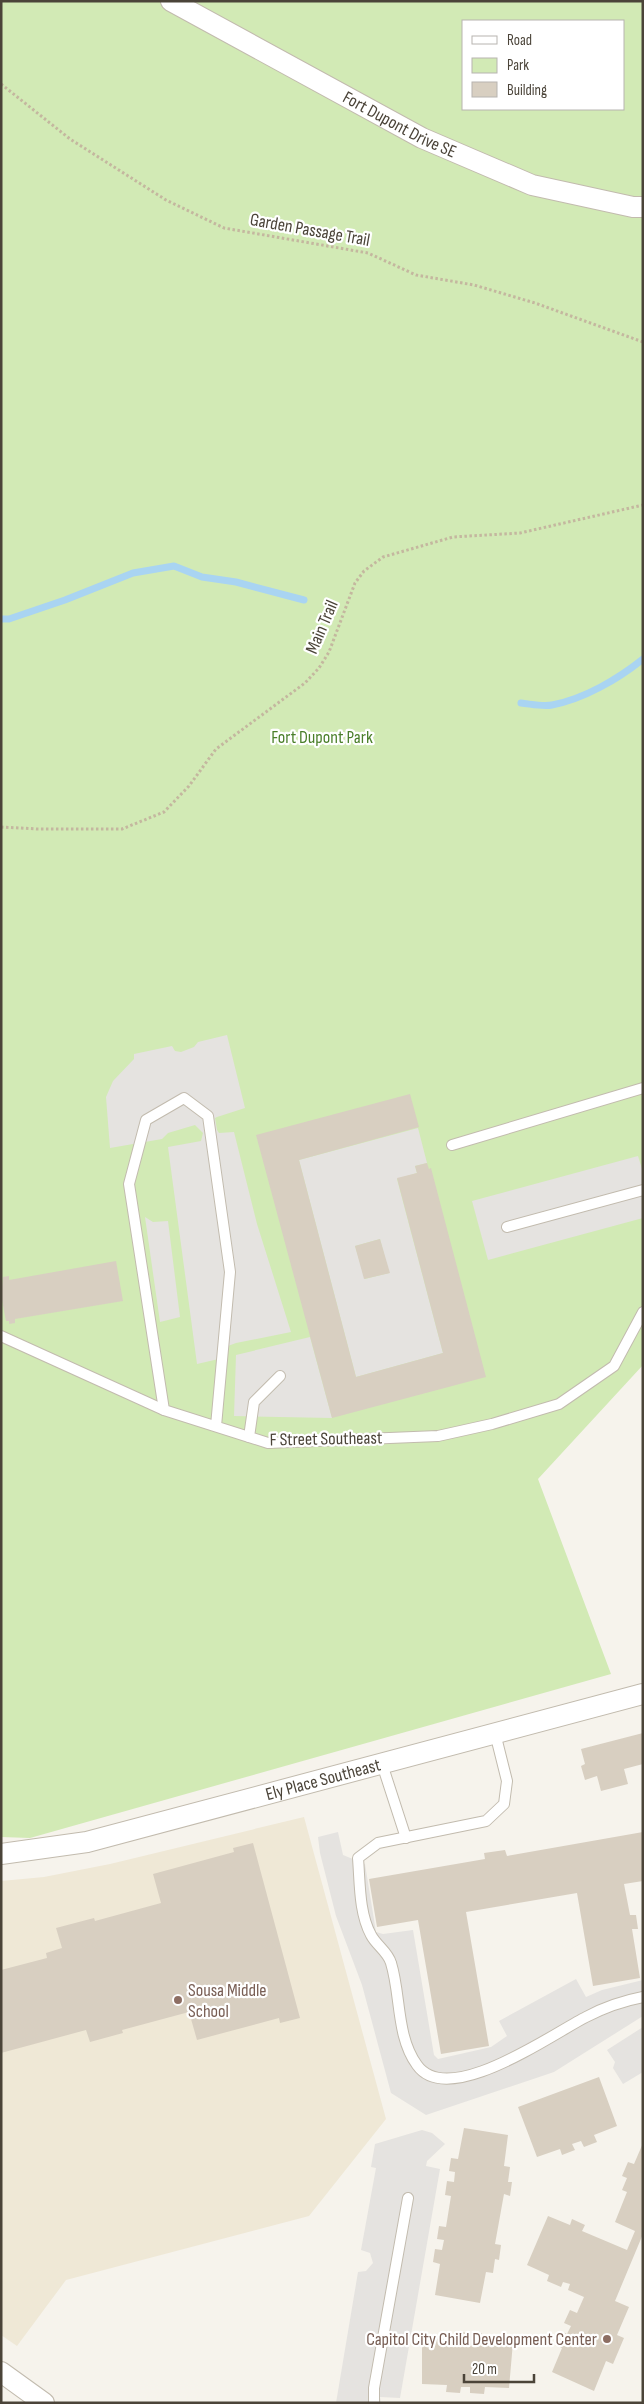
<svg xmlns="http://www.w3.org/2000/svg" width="644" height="2404" viewBox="0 0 644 2404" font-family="'Sofia Sans Condensed',sans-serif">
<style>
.education{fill:#efe8d6}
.green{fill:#d2eab5;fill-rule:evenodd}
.parking{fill:#e5e3e0;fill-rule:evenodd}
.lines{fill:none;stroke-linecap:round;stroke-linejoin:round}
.stream{stroke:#a9d4f2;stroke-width:7}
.building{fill:#d8cfc1}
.lane-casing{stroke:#c2bbae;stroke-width:12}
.street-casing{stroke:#c2bbae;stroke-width:22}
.path{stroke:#c4b79f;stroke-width:3;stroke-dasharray:2.5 2.5;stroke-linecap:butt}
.lane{stroke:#fff;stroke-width:10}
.street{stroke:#fff;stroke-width:20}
.education-dot{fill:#8d6e63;stroke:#fff;stroke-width:2}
.labels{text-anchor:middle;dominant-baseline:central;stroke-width:4.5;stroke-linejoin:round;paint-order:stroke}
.street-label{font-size:18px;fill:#4b4439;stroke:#fff}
.park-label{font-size:18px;fill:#4a7f2a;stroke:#fff}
.education-label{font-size:18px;fill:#785e54;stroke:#fff;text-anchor:start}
</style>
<rect width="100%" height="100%" fill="#f6f3ec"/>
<!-- education -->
<path class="education" d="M 304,1817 L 386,2119 L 309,2216 L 66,2280 L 17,2346 L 1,2335 L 1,1881 L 44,1877 L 110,1864 Z"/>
<!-- green -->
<path class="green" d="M 1,1 L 643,1 L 643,1365 L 538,1479 L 611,1674 L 30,1838 L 1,1837 ZM 463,21 L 623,21 L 623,109 L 463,109 Z"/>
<!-- parking -->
<g class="parking">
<path d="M 227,1035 L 245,1108 L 217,1117 L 215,1118 L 217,1130 L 219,1133 L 234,1132 L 257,1224 L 291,1332 L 236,1343 L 228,1346 L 223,1358 L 197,1364 L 168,1147 L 201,1141 L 203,1133 L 195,1125 L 168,1133 L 162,1139 L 110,1148 L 106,1097 L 113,1081 L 134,1059 L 134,1054 L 172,1046 L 175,1051 L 181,1052 L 194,1047 L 198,1042 Z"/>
<path d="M 418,1128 L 427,1163 L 415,1166 L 417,1173 L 397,1179 L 443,1353 L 356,1377 L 299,1160 ZM 380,1239 L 389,1273 L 365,1279 L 355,1246 Z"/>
<path d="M 638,1156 L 643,1172 L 643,1218 L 488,1260 L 472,1201 Z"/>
<path d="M 145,1217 L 153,1222 L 168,1221 L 180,1317 L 160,1322 Z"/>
<path d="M 310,1337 L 332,1418 L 234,1416 L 236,1355 Z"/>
<path d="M 338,1832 L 343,1855 L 365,1864 L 376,1932 L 383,1934 L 413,1930 L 434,2055 L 438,2059 L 491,2047 L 507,2036 L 499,2021 L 576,1979 L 586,1997 L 602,1990 L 643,1980 L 643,2016 L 554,2072 L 426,2115 L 391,2093 L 362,1985 L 336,1916 L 320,1853 L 318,1837 Z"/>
<path d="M 643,2027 L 643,2072 L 623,2084 L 613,2068 L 615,2062 L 607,2050 Z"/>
<path d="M 422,2130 L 432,2133 L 445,2144 L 427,2161 L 426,2166 L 440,2169 L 400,2398 L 380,2397 L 381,2403 L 336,2403 L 358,2272 L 366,2271 L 373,2263 L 370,2253 L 361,2250 L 376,2168 L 371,2167 L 375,2144 Z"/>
</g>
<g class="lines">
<!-- stream -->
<g class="stream">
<path d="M 1,619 L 9,619 L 65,600 L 133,573 L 174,566 L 202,577 L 236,582 L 304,600"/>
<path d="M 521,703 C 531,704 543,707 552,705 C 584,699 618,679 643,659"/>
</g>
</g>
<!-- building -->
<g class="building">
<path d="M 410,1094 L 419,1127 L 299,1160 L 356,1377 L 443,1353 L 397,1178 L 417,1173 L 415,1166 L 427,1163 L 429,1169 L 431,1168 L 486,1377 L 332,1418 L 256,1135 Z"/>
<path d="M 380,1239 L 390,1273 L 364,1279 L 355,1246 Z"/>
<path d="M 116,1261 L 123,1301 L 15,1319 L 15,1323 L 9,1324 L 9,1321 L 6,1321 L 1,1295 L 3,1277 L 9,1276 L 9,1280 Z"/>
<path d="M 643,1733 L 643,1764 L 624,1769 L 628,1784 L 601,1791 L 597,1776 L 585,1780 L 581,1766 L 585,1764 L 581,1749 Z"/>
<path d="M 643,1832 L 643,1881 L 624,1884 L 630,1915 L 636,1915 L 638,1929 L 632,1929 L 640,1978 L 593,1986 L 577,1893 L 466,1912 L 489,2046 L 441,2054 L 418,1920 L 377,1927 L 369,1879 L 485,1859 L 484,1853 L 505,1850 L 507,1856 Z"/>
<path d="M 253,1843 L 300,2018 L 280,2023 L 279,2018 L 197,2040 L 189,2012 L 122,2030 L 123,2033 L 90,2042 L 86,2030 L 1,2053 L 1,1970 L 47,1958 L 46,1953 L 62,1948 L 56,1928 L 94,1918 L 95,1921 L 161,1903 L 153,1874 L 234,1852 L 233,1848 Z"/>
<path d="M 599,2077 L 617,2126 L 594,2135 L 597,2142 L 584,2147 L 581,2141 L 572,2144 L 575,2150 L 562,2155 L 560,2149 L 537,2157 L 518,2107 Z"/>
<path d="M 464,2128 L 508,2135 L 504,2166 L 510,2167 L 508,2182 L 512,2182 L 510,2196 L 504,2194 L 495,2244 L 501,2245 L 499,2260 L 495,2259 L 493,2273 L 486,2272 L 480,2303 L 435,2295 L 440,2264 L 433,2262 L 435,2249 L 442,2250 L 444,2240 L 437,2239 L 439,2226 L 446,2227 L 451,2196 L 445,2195 L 447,2181 L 454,2182 L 455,2172 L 449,2171 L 451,2158 L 458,2159 Z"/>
<path d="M 643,2143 L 643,2234 L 615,2301 L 629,2307 L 617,2335 L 624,2338 L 613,2364 L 606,2361 L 594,2391 L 552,2372 L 562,2348 L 555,2345 L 561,2331 L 567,2334 L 571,2326 L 564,2323 L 570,2310 L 577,2313 L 584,2297 L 568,2290 L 570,2284 L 563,2282 L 561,2287 L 547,2281 L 549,2275 L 527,2265 L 548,2216 L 570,2225 L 572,2219 L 585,2225 L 582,2231 L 627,2250 L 635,2231 L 615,2222 L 627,2192 L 622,2190 L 627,2178 L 622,2176 L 628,2162 L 634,2164 Z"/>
<path d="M 455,2332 L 482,2333 L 482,2341 L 513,2342 L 509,2388 L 485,2387 L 484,2394 L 470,2393 L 470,2387 L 461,2387 L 460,2393 L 446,2392 L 447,2385 L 422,2384 L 422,2338 L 455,2339 Z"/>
</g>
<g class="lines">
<!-- lane casing -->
<g class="lane-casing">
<g id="lane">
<path d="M 452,1145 L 643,1088"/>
<path d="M 507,1227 L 643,1190"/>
<path d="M 1,1336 L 164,1410"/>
<path d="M 216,1426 L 230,1272 L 208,1116 L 184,1098 L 146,1120 L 129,1184 L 164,1410 L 268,1443 L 438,1436 L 492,1424 L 559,1404 L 614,1366 L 643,1312"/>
<path d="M 249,1437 L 254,1402 L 280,1376"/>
<path d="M 495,1733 L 507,1781 L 504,1804 L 486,1821 L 378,1843 L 358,1858 C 360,1883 359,1913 371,1935 C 376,1945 388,1952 391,1963 C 401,1995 396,2036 417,2065 C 448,2109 552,2034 586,2017 C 605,2007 622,2001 643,1997"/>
<path d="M 382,1764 L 406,1838"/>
<path d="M 374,2403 L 374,2388 L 408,2198"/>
</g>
</g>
<!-- street casing -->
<g class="street-casing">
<g id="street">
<path id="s1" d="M 171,1 L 422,138 L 532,185 L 633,207 L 643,207"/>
<path id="s2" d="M 1,1854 L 87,1842 L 643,1694"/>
<path d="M 1,2372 L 44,2403"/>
</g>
</g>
<!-- path -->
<g class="path">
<path d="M 1,84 L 70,139 L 166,200 L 224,228 L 368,253 L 416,275 L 474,285 L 535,303 L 643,342"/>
<path d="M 1,827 L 38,829 L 122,829 L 164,812 L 189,786 L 216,749 L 305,683 L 319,668 L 329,652 L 355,583 L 364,571 L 383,557 L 453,537 L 520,533 L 643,505"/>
</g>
<!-- lane -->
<use href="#lane" class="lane"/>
<!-- street -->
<use href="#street" class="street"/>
</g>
<!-- markers -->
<g class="education-dot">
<circle cx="178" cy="2000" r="5"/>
<circle cx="607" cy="2339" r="5"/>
</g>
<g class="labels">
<!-- street labels -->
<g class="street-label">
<text stroke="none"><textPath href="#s1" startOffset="260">Fort Dupont Drive SE</textPath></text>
<text transform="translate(310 230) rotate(10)">Garden Passage Trail</text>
<text transform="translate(322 627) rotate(-67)">Main Trail</text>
<text transform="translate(326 1439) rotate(-1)">F Street Southeast</text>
<text stroke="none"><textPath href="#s2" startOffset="331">Ely Place Southeast</textPath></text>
</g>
<!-- park labels -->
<g class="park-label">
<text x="322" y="737">Fort Dupont Park</text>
</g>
<!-- education labels -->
<g class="education-label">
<text x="188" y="1990">Sousa Middle<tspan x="188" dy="21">School</tspan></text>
<text x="597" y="2339" text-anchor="end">Capitol City Child Development Center</text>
</g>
</g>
<!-- border -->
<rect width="644" height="2404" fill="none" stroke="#4b4439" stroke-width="5"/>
<!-- legend -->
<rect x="462" y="20" width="162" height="90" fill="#ffffff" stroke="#b7b4b0"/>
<rect x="472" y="36" width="25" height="8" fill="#ffffff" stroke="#b7b4b0"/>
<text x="507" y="45" font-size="15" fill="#4b4439">Road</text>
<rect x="472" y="58" width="25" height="15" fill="#d2eab5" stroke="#b7b4b0"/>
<text x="507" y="70" font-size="15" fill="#4b4439">Park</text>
<rect x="472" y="82" width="25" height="15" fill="#d8cfc1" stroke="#b7b4b0"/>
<text x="507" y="95" font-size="15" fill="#4b4439">Building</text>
<!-- scale -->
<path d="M464 2374v8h70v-8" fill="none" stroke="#4b4439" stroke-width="2.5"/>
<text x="472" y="2374" font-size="15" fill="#4b4439" stroke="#ffffff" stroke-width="4" paint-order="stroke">20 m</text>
</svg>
